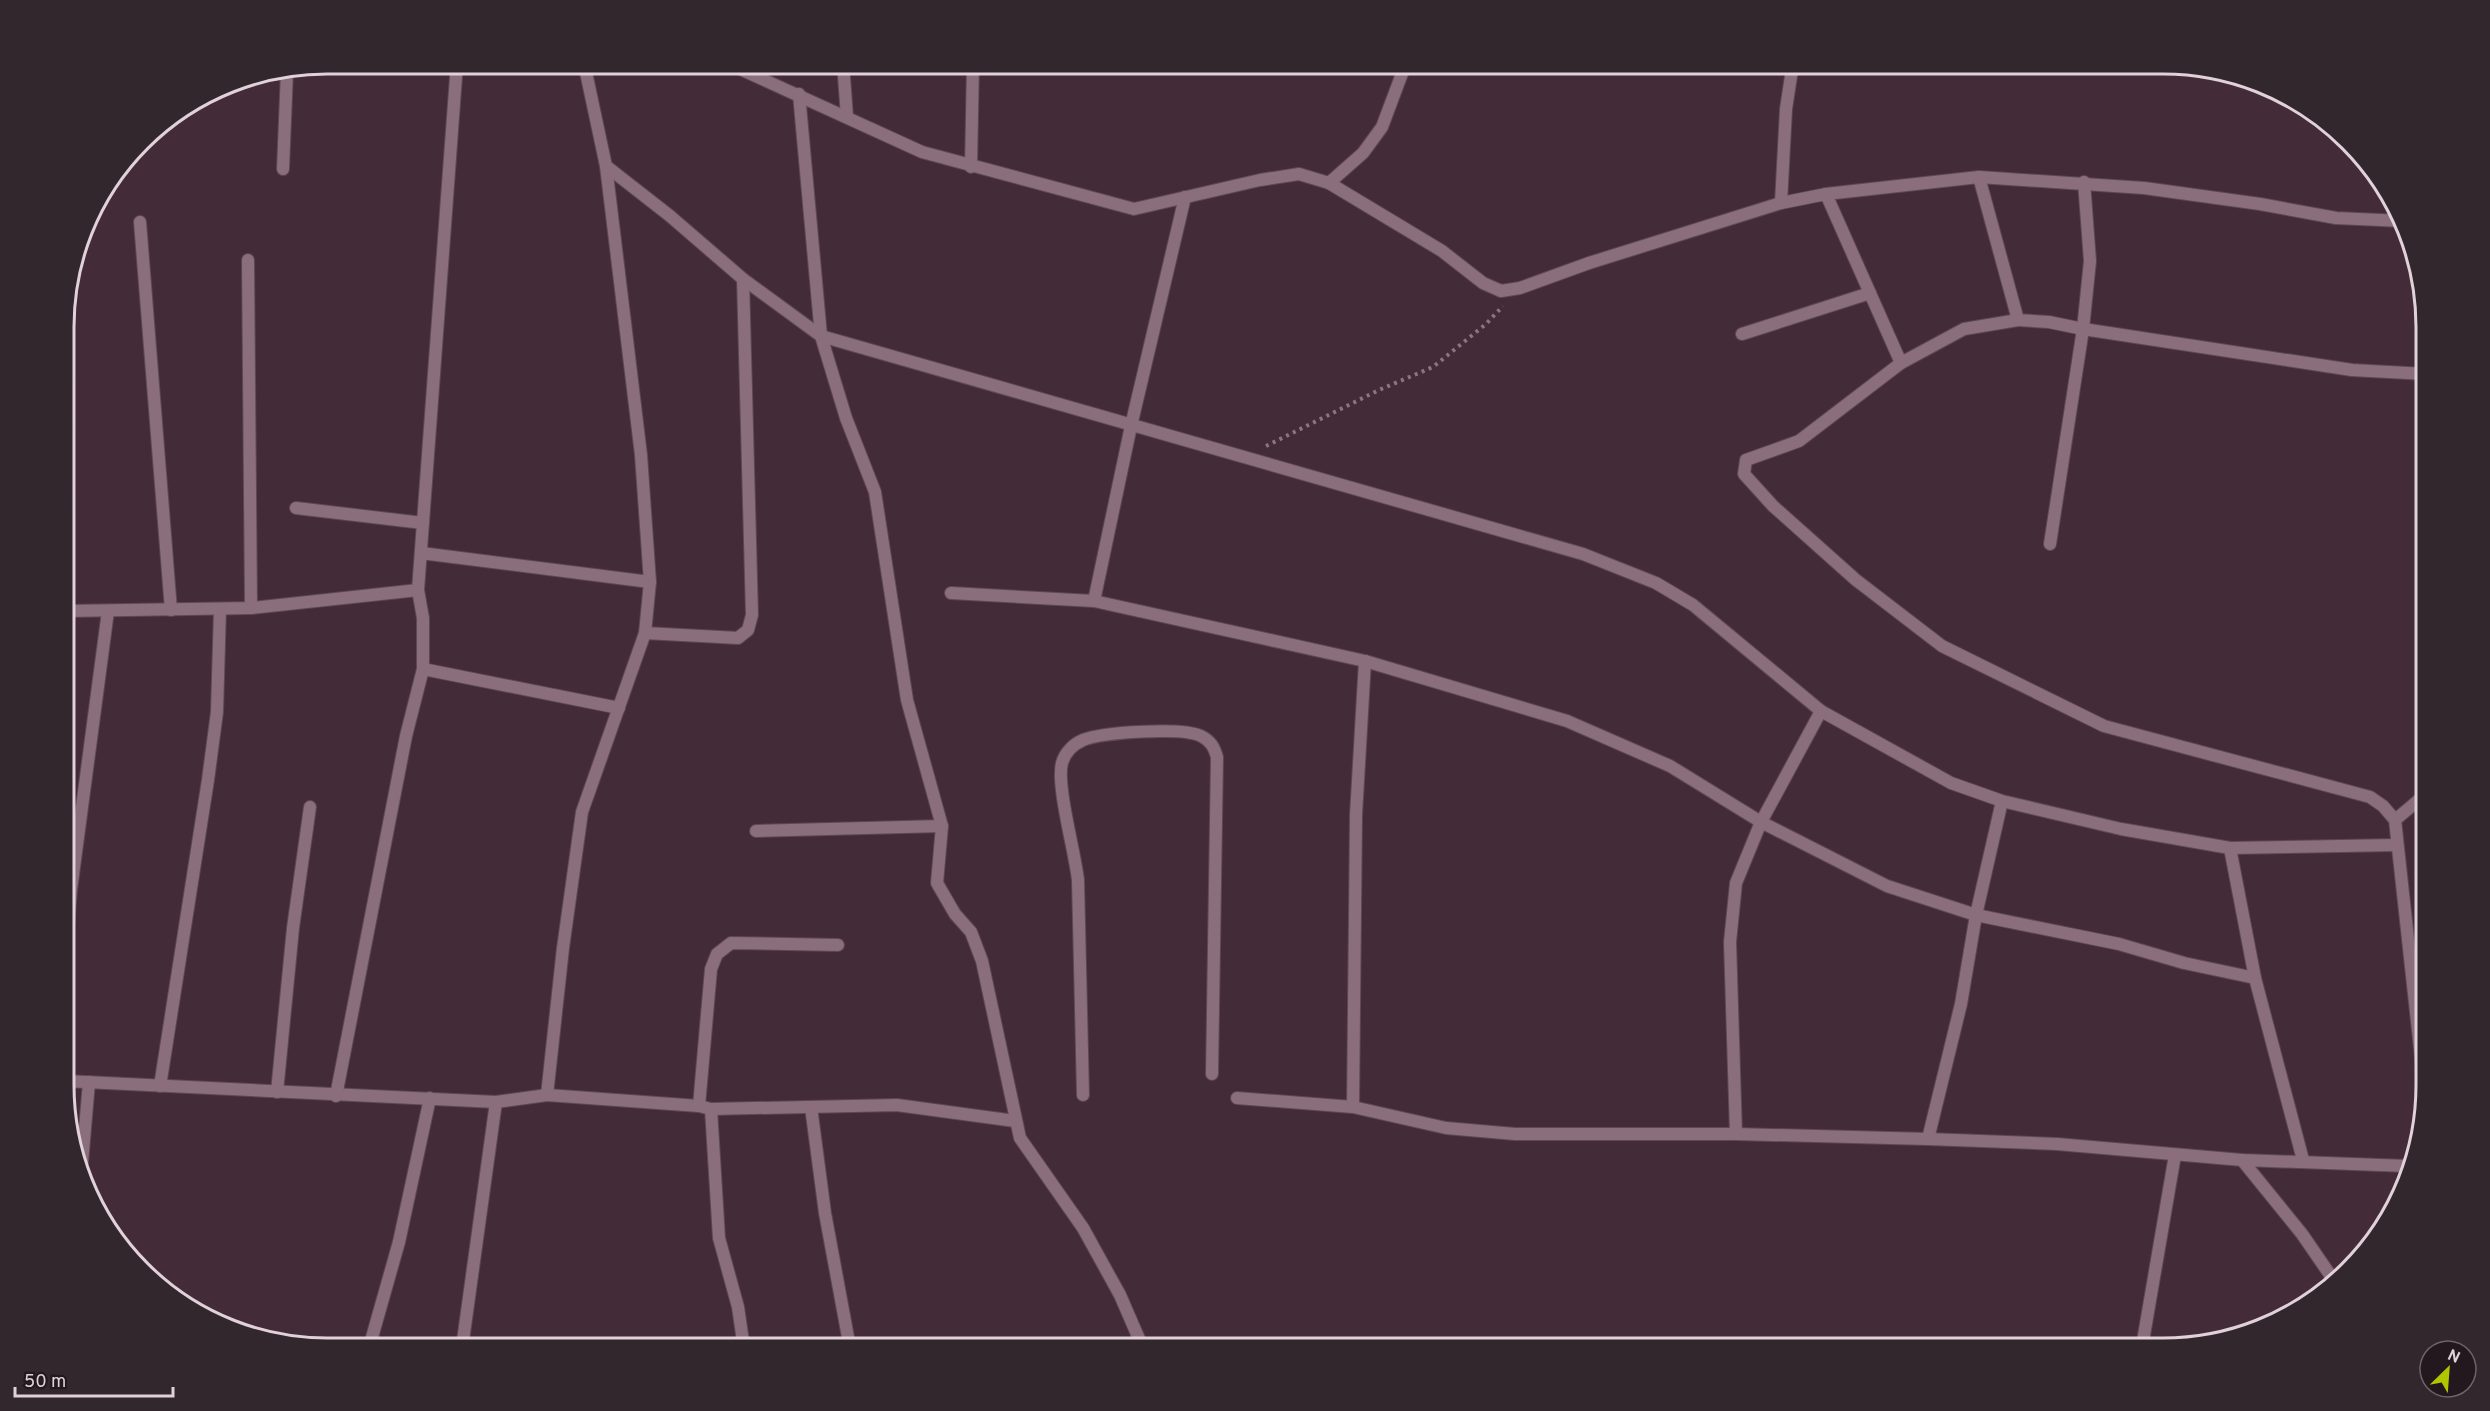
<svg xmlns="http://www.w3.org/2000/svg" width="2490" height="1411" viewBox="0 0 2490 1411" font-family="Overpass,sans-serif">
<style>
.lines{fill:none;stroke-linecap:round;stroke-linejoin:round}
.minor-casing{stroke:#5d4853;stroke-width:14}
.path{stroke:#8a7681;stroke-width:4;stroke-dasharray:3 4.5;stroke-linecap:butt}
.minor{stroke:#8a6e7c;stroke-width:12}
.rim{fill:none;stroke:#e1d1d9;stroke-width:3}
</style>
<rect width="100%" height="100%" fill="#432b38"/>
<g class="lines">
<!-- minor casing -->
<g class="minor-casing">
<g id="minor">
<path d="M 584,63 L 606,166 L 670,216 L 743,279 L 821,336 L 1583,554 L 1656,583 L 1693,605 L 1821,711 L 1951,783 L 2002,801 L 2121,829 L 2230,848 L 2396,845"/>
<path d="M 727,63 L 922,152 L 1134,209 L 1260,180 L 1299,174 L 1329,183 L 1442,251 L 1483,283 L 1501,291 L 1520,288 L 1589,263 L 1781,203 L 1826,194 L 1979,177 L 2144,188 L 2260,204 L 2336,218 L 2403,221"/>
<path d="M 843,63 L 847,117"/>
<path d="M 799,94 L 821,336 L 846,418 L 875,492 L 907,700 L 942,826 L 937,883 L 955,914 L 971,932 L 982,961 L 1020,1138 L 1083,1228 L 1120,1295 L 1143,1348"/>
<path d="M 971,167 L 973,63"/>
<path d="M 283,169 L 287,71"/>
<path d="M 1979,177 L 2018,320 L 2049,322 L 2083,329 L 2352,370 L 2426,374"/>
<path d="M 1329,183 L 1363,153 L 1382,127 L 1406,63"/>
<path d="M 1826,194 L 1901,363"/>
<path d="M 1781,203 L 1786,109 L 1793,63"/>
<path d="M 140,222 L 171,610"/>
<path d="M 248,260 L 251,608"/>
<path d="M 2018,320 L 1964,329 L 1901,363 L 1799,441 L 1746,460 L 1744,474 L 1773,506 L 1856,580 L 1942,646 L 2104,726 L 2370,797 L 2383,806 L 2395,820 L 2426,1104"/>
<path d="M 1742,334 L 1870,293"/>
<path d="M 296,508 L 423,523"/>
<path d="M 2050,544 L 2083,329 L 2090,261 L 2084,182"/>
<path d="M 421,553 L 650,582"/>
<path d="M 951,593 L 1094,601 L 1365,661 L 1567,721 L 1670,766 L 1761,822 L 1887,886 L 1976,915 L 2119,944 L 2184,963 L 2255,978 L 2230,848"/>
<path d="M 1094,601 L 1131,426 L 1185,197"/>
<path d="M 65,611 L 251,608 L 418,590"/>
<path d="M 645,633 L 738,638 L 748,630 L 752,615 L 743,279"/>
<path d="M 423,669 L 619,708"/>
<path d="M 2395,820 L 2426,794"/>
<path d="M 756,831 L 942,826"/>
<path d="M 65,961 L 71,890 L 108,611"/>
<path d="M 2255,978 L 2303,1160"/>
<path d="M 65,1081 L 496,1102 L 547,1095 L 699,1106 L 711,1109 L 897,1105 L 1015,1121"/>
<path d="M 160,1086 L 208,780 L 217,712 L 220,609"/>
<path d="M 277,1092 L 293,928 L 310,807"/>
<path d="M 547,1095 L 563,948 L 582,812 L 645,633 L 650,582 L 641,455 L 606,166"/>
<path d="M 1083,1095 L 1078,880 C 1075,852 1056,785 1062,763 C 1065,752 1074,744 1083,740 C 1102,732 1183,727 1201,736 C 1211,741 1214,747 1217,757 L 1212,1074"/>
<path d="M 336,1096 L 406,736 L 423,669 L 423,618 L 418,590 L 457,63"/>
<path d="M 1237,1098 L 1353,1107 L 1446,1128 L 1515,1134 L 1736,1134 L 1928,1139 L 2057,1144 L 2242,1160 L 2407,1166"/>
<path d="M 699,1106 L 711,969 L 717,954 L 731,943 L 838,945"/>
<path d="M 811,1107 L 825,1213 L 850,1348"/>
<path d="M 1353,1107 L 1356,815 L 1365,661"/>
<path d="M 711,1109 L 719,1238 L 738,1307 L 744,1348"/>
<path d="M 1736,1134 L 1730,942 L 1736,883 L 1761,822 L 1821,711"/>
<path d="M 1928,1139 L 1961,1004 L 1976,915 L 2002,801"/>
<path d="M 2242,1160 L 2302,1234 L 2335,1282"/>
<path d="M 82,1163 L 89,1082"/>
<path d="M 2142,1347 L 2175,1155"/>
<path d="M 369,1348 L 399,1242 L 430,1098"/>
<path d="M 462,1348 L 496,1102"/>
</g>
</g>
<!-- path -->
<path class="path" d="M 1266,446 L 1379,390 L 1433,367 L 1486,324 L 1503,306"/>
<!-- minor -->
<use href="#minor" class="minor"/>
</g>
<!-- crop -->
<path d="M0 0H2490V1411H0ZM327 74H2163A253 253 0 0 1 2416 327V1085A253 253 0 0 1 2163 1338H327A253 253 0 0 1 74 1085V327A253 253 0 0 1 327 74Z" fill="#32272c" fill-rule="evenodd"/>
<path class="rim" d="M327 74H2163A253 253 0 0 1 2416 327V1085A253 253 0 0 1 2163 1338H327A253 253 0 0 1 74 1085V327A253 253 0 0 1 327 74Z"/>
<!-- north arrow -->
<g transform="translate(2448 1369) rotate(25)"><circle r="28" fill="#23181d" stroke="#6f6268" stroke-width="1.5"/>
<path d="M0-4.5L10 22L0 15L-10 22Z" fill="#b1c500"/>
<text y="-9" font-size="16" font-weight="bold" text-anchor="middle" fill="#e1d1d9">N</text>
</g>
<!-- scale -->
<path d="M15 1387v9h158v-9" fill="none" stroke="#e1d1d9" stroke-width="3"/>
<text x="24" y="1387" font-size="18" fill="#e1d1d9" stroke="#23181d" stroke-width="4.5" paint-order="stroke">50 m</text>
</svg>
